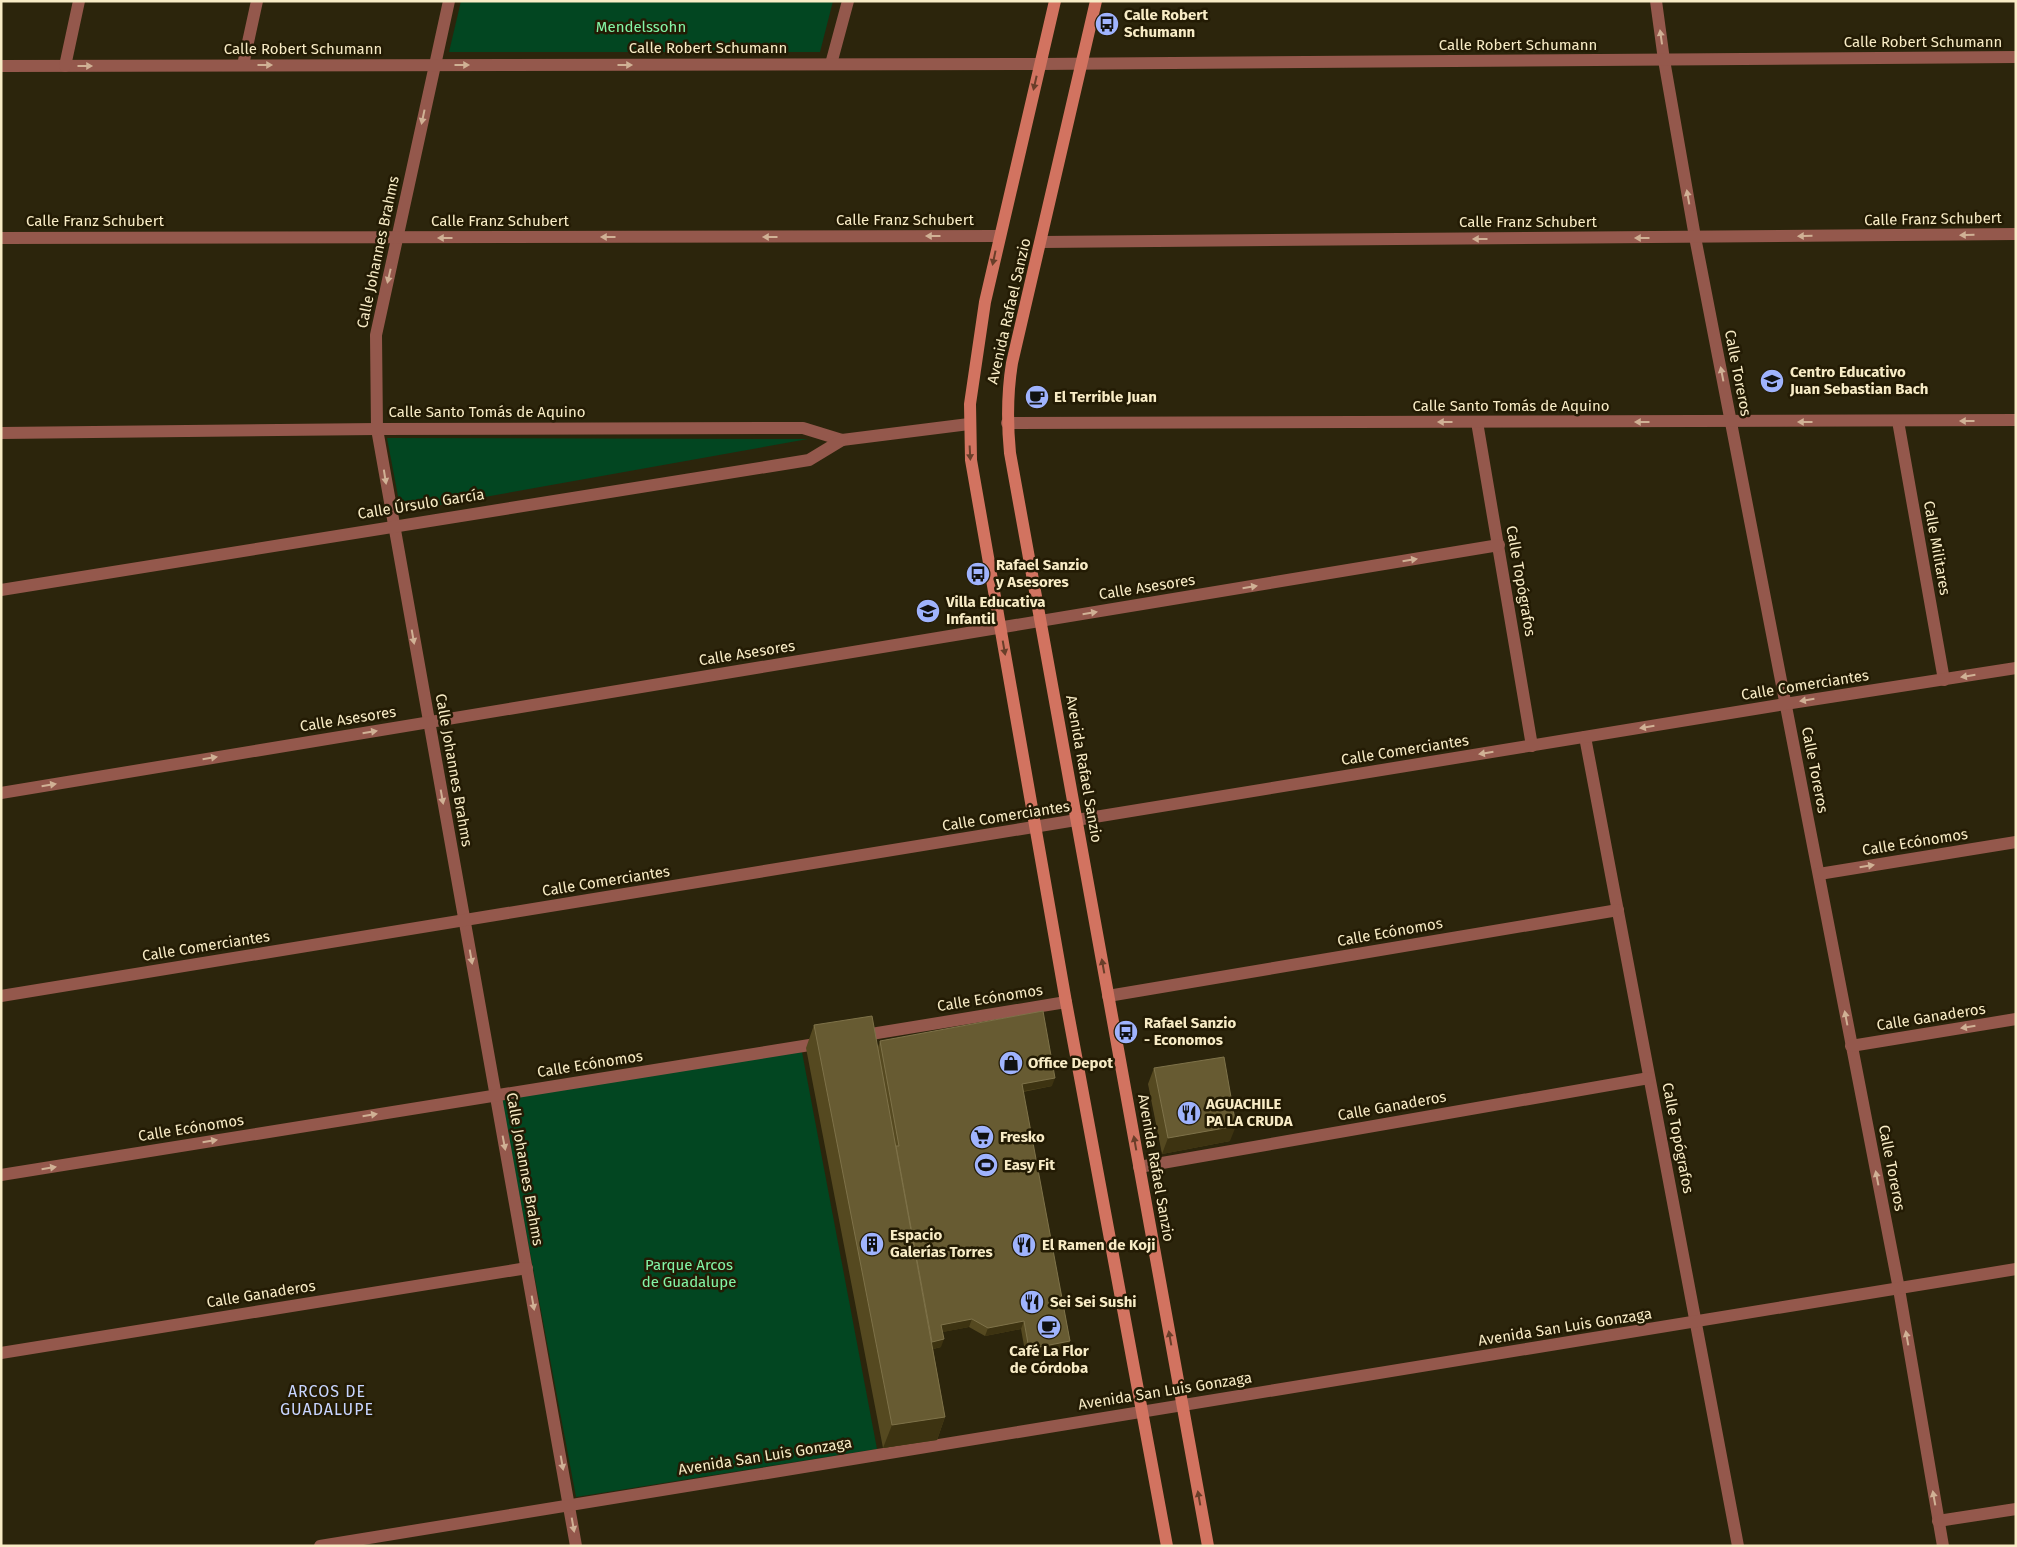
<svg xmlns="http://www.w3.org/2000/svg" width="2017" height="1547" viewBox="0 0 2017 1547" font-family="'Fira Sans',sans-serif">
<style>
.green{fill:#024621}
.lines{fill:none;stroke-linecap:round;stroke-linejoin:round}
.street{stroke:#94584c;stroke-width:12}
.secondary{stroke:#d27360;stroke-width:12}
.wall{fill:#554920}
.shaded-wall{fill:#3d3311}
.building{fill:#675b32;stroke:#7e7249}
.oneway{fill:#d0b195}
.oneway2{fill:#693e29}
.labels{text-anchor:middle;dominant-baseline:central;stroke-width:5;stroke-linejoin:round;paint-order:stroke}
.poi-label{font-size:15px;font-weight:bold;fill:#f8ecc6;stroke:#231b04;text-anchor:start}
.park-label{font-size:15px;fill:#83f5a6;stroke:#231b04}
.street-label{font-size:15px;fill:#f8ecc6;stroke:#231b04}
.neighbourhood-label{font-size:16px;letter-spacing:1px;fill:#c8d5ff;stroke:#231b04}
</style>
<rect width="100%" height="100%" fill="#2c250c"/>
<!-- green -->
<g class="green">
<path d="M 461,1 L 833,1 L 820,52 L 449,52 Z"/>
<path d="M 387,438 L 808,439 L 401,512 Z"/>
<path d="M 802,1052 L 877,1449 L 576,1497 L 501,1098 Z"/>
</g>
<g class="lines">
<!-- street -->
<g class="street">
<path d="M 449,1 L 376,335 L 377,429 L 576,1546"/>
<path d="M 1656,1 L 1664,60 L 1695,237 L 1899,1289 L 1943,1546"/>
<path d="M 831,64 L 848,1"/>
<path d="M 243,65 L 257,1"/>
<path d="M 1,66 L 1040,64 L 2016,57"/>
<path d="M 65,66 L 79,1"/>
<path d="M 1,238 L 999,236"/>
<path d="M 1041,242 L 2016,234"/>
<path d="M 1898,421 L 1944,680"/>
<path d="M 1477,422 L 1532,746"/>
<path d="M 1007,423 L 2016,420"/>
<path d="M 1,433 L 377,429 L 803,428 L 842,440 L 969,424"/>
<path d="M 1,590 L 809,460 L 842,440"/>
<path d="M 1585,737 L 1738,1546"/>
<path d="M 1,793 L 1499,545"/>
<path d="M 1819,874 L 2016,842"/>
<path d="M 1,996 L 1785,704 L 2016,668"/>
<path d="M 1108,996 L 1618,910"/>
<path d="M 859,1036 L 1066,1002"/>
<path d="M 1851,1046 L 2016,1019"/>
<path d="M 1139,1167 L 1649,1078"/>
<path d="M 1,1175 L 822,1043"/>
<path d="M 1,1353 L 527,1268"/>
<path d="M 1938,1521 L 2016,1509"/>
<path d="M 320,1546 L 2016,1269"/>
</g>
<!-- secondary -->
<g class="secondary">
<path d="M 1055,1 L 985,302 L 970,404 L 971,460 L 1066,1002 L 1167,1546"/>
<path d="M 1096,1 L 1012,363 C 1007,394 1007,422 1010,453 L 1208,1546"/>
</g>
</g>
<!-- wall -->
<g class="wall">
<path d="M 814,1025 L 878,1047 L 880,1041 L 1052,1086 L 1023,1092 L 1070,1341 L 1067,1349 L 1026,1357 L 1021,1329 L 985,1336 L 969,1327 L 942,1332 L 941,1347 L 933,1349 L 945,1417 L 937,1440 L 883,1448 L 806,1048 Z"/>
<path d="M 1154,1068 L 1230,1141 L 1162,1154 L 1148,1084 Z"/>
</g>
<!-- shaded-wall -->
<g class="shaded-wall">
<path d="M 1055,1078 L 1052,1086 L 1019,1092 L 1022,1084 Z"/>
<path d="M 1236,1126 L 1230,1141 L 1162,1154 L 1168,1138 Z"/>
<path d="M 972,1319 L 969,1327 L 938,1333 L 941,1325 Z"/>
<path d="M 1024,1321 L 1021,1329 L 985,1336 L 988,1328 Z"/>
<path d="M 944,1339 L 941,1347 L 924,1351 L 927,1343 Z"/>
<path d="M 1070,1341 L 1067,1349 L 1026,1357 L 1029,1349 Z"/>
<path d="M 945,1417 L 937,1440 L 883,1448 L 892,1425 Z"/>
</g>
<!-- building -->
<g class="building">
<path d="M 1043,1011 L 1055,1078 L 1022,1084 L 1070,1341 L 1029,1349 L 1024,1321 L 988,1328 L 972,1319 L 941,1325 L 944,1339 L 932,1342 L 896,1146 L 899,1146 L 880,1041 Z"/>
<path d="M 872,1016 L 945,1417 L 892,1425 L 814,1025 Z"/>
<path d="M 1224,1057 L 1236,1126 L 1168,1138 L 1154,1068 Z"/>
</g>
<!-- one-way arrows -->
<defs><path id="oneway-solid" d="M-6-.8H1V-3.2L6.5 0L1 3.2V.8H-6Z" transform="scale(1.25)"/></defs>
<g class="oneway">
<use href="#oneway-solid" transform="translate(1661 37) rotate(-98)"/>
<use href="#oneway-solid" transform="translate(265 65)"/>
<use href="#oneway-solid" transform="translate(462 65)"/>
<use href="#oneway-solid" transform="translate(625 65)"/>
<use href="#oneway-solid" transform="translate(85 66)"/>
<use href="#oneway-solid" transform="translate(423 117) rotate(102)"/>
<use href="#oneway-solid" transform="translate(1688 197) rotate(-100)"/>
<use href="#oneway-solid" transform="translate(1967 235) rotate(179)"/>
<use href="#oneway-solid" transform="translate(933 236) rotate(180)"/>
<use href="#oneway-solid" transform="translate(1805 236) rotate(179)"/>
<use href="#oneway-solid" transform="translate(608 237) rotate(180)"/>
<use href="#oneway-solid" transform="translate(770 237) rotate(180)"/>
<use href="#oneway-solid" transform="translate(445 238) rotate(180)"/>
<use href="#oneway-solid" transform="translate(1642 238) rotate(180)"/>
<use href="#oneway-solid" transform="translate(1480 239) rotate(180)"/>
<use href="#oneway-solid" transform="translate(389 276) rotate(103)"/>
<use href="#oneway-solid" transform="translate(1722 374) rotate(-101)"/>
<use href="#oneway-solid" transform="translate(1967 421) rotate(180)"/>
<use href="#oneway-solid" transform="translate(1445 422) rotate(180)"/>
<use href="#oneway-solid" transform="translate(1642 422) rotate(180)"/>
<use href="#oneway-solid" transform="translate(1805 422) rotate(180)"/>
<use href="#oneway-solid" transform="translate(385 477) rotate(81)"/>
<use href="#oneway-solid" transform="translate(1410 560) rotate(-9)"/>
<use href="#oneway-solid" transform="translate(1250 587) rotate(-9)"/>
<use href="#oneway-solid" transform="translate(1090 613) rotate(-9)"/>
<use href="#oneway-solid" transform="translate(413 637) rotate(80)"/>
<use href="#oneway-solid" transform="translate(1968 676) rotate(171)"/>
<use href="#oneway-solid" transform="translate(1807 700) rotate(171)"/>
<use href="#oneway-solid" transform="translate(1647 727) rotate(171)"/>
<use href="#oneway-solid" transform="translate(370 732) rotate(-9)"/>
<use href="#oneway-solid" transform="translate(1486 753) rotate(171)"/>
<use href="#oneway-solid" transform="translate(210 758) rotate(-9)"/>
<use href="#oneway-solid" transform="translate(49 785) rotate(-9)"/>
<use href="#oneway-solid" transform="translate(442 797) rotate(80)"/>
<use href="#oneway-solid" transform="translate(1867 866) rotate(-9)"/>
<use href="#oneway-solid" transform="translate(471 957) rotate(80)"/>
<use href="#oneway-solid" transform="translate(1846 1018) rotate(-101)"/>
<use href="#oneway-solid" transform="translate(1968 1027) rotate(171)"/>
<use href="#oneway-solid" transform="translate(370 1115) rotate(-9)"/>
<use href="#oneway-solid" transform="translate(210 1141) rotate(-9)"/>
<use href="#oneway-solid" transform="translate(504 1143) rotate(79)"/>
<use href="#oneway-solid" transform="translate(49 1168) rotate(-9)"/>
<use href="#oneway-solid" transform="translate(1877 1178) rotate(-101)"/>
<use href="#oneway-solid" transform="translate(533 1303) rotate(80)"/>
<use href="#oneway-solid" transform="translate(1907 1338) rotate(-100)"/>
<use href="#oneway-solid" transform="translate(562 1463) rotate(80)"/>
<use href="#oneway-solid" transform="translate(1934 1498) rotate(-100)"/>
<use href="#oneway-solid" transform="translate(573 1525) rotate(80)"/>
</g>
<g class="oneway2">
<use href="#oneway-solid" transform="translate(1035 83) rotate(103)"/>
<use href="#oneway-solid" transform="translate(994 258) rotate(102)"/>
<use href="#oneway-solid" transform="translate(970 453) rotate(87)"/>
<use href="#oneway-solid" transform="translate(1004 648) rotate(80)"/>
<use href="#oneway-solid" transform="translate(1103 966) rotate(-100)"/>
<use href="#oneway-solid" transform="translate(1135 1143) rotate(-100)"/>
<use href="#oneway-solid" transform="translate(1170 1338) rotate(-100)"/>
<use href="#oneway-solid" transform="translate(1199 1498) rotate(-100)"/>
</g>
<!-- icons -->
<defs>
<g id="bus-disc" transform="scale(1.25)"><circle r="9.5" fill="#9fb3fd" stroke="#231b04"/><path d="M-5-6H5V4H4V6H2V4H-2V6H-4V4H-5ZM-3.5-4V0h7V-4ZM-3.5 1.2v1.5H-2V1.2ZM2 1.2v1.5H3.5V1.2Z" fill="#111"/></g>
<g id="school-disc" transform="scale(1.25)"><circle r="9.5" fill="#9fb3fd" stroke="#231b04"/><path d="M0-5L7-2L0 1L-7-2ZM-4 1L0 2.5L4 1V4Q0 6-4 4Z" fill="#111"/></g>
<g id="cafe-disc" transform="scale(1.25)"><circle r="9.5" fill="#9fb3fd" stroke="#231b04"/><path d="M-5.5-4.5H6V0H3Q3 3.5 0 3.5H-2.5Q-5.5 3.5-5.5 0ZM3-3.2v2h1.7v-2ZM-6 4.5H4V6H-6Z" fill="#111"/></g>
<g id="shop-disc" transform="scale(1.25)"><circle r="9.5" fill="#9fb3fd" stroke="#231b04"/><path d="M-5-2.5h2.3a2.7 3.5 0 0 1 5.4 0H5L5.5 6h-11ZM-1.5-2.5h3a1.5 2.3 0 0 0-3 0Z" fill="#111"/></g>
<g id="restaurant-disc" transform="scale(1.25)"><circle r="9.5" fill="#9fb3fd" stroke="#231b04"/><path d="M-5-6h1v4h1v-4h1v4h1v-4h1v5L-1.5 .5V6h-2V.5L-5-1ZM5-6V6H3V1.5H1.5Q1.5-4 5-6Z" fill="#111"/></g>
<g id="supermarket-disc" transform="scale(1.25)"><circle r="9.5" fill="#9fb3fd" stroke="#231b04"/><path d="M-6-5.5h2.5l.6 2H6L4.5 2H-2.5L-4.4-4H-6ZM-1.5 3.2a1.3 1.3 0 1 0 .1 0ZM3 3.2a1.3 1.3 0 1 0 .1 0Z" fill="#111"/></g>
<g id="stadium-disc" transform="scale(1.25)"><circle r="9.5" fill="#9fb3fd" stroke="#231b04"/><path d="M0-5a6.5 5 0 1 0 0 10a6.5 5 0 1 0 0-10ZM-3.5-1.8h7v3.6h-7Z" fill="#111"/></g>
<g id="building-disc" transform="scale(1.25)"><circle r="9.5" fill="#9fb3fd" stroke="#231b04"/><path d="M-4-6H4V6H1V3H-1V6H-4ZM-2.5-4.3h1.7v1.8h-1.7ZM.8-4.3h1.7v1.8H.8ZM-2.5-1h1.7V.8h-1.7ZM.8-1h1.7V.8H.8Z" fill="#111"/></g>
</defs>
<g fill-rule="evenodd">
<use href="#bus-disc" x="1107" y="24"/>
<use href="#school-disc" x="1772" y="381"/>
<use href="#cafe-disc" x="1037" y="397"/>
<use href="#bus-disc" x="978" y="574"/>
<use href="#school-disc" x="928" y="611"/>
<use href="#bus-disc" x="1126" y="1032"/>
<use href="#shop-disc" x="1011" y="1063"/>
<use href="#restaurant-disc" x="1189" y="1113"/>
<use href="#supermarket-disc" x="982" y="1137"/>
<use href="#stadium-disc" x="986" y="1165"/>
<use href="#building-disc" x="872" y="1244"/>
<use href="#restaurant-disc" x="1024" y="1245"/>
<use href="#restaurant-disc" x="1032" y="1302"/>
<use href="#cafe-disc" x="1049" y="1327"/>
</g>
<g class="labels">
<!-- poi labels -->
<g class="poi-label">
<text x="1124" y="15">Calle Robert<tspan x="1124" dy="17">Schumann</tspan></text>
<text x="1790" y="372">Centro Educativo<tspan x="1790" dy="17">Juan Sebastian Bach</tspan></text>
<text x="1054" y="397">El Terrible Juan</text>
<text x="996" y="565">Rafael Sanzio<tspan x="996" dy="17">y Asesores</tspan></text>
<text x="946" y="602">Villa Educativa<tspan x="946" dy="17">Infantil</tspan></text>
<text x="1144" y="1023">Rafael Sanzio<tspan x="1144" dy="17">- Economos</tspan></text>
<text x="1028" y="1063">Office Depot</text>
<text x="1206" y="1104">AGUACHILE<tspan x="1206" dy="17">PA LA CRUDA</tspan></text>
<text x="1000" y="1137">Fresko</text>
<text x="1004" y="1165">Easy Fit</text>
<text x="890" y="1235">Espacio<tspan x="890" dy="17">Galerías Torres</tspan></text>
<text x="1042" y="1245">El Ramen de Koji</text>
<text x="1050" y="1302">Sei Sei Sushi</text>
<text x="1049" y="1351" text-anchor="middle">Café La Flor<tspan x="1049" dy="17">de Córdoba</tspan></text>
</g>
<!-- park labels -->
<g class="park-label">
<text x="641" y="27">Mendelssohn</text>
<text x="689" y="1265">Parque Arcos<tspan x="689" dy="17">de Guadalupe</tspan></text>
</g>
<!-- street labels -->
<g class="street-label">
<text x="1923" y="42">Calle Robert Schumann</text>
<text x="1518" y="45">Calle Robert Schumann</text>
<text x="708" y="48">Calle Robert Schumann</text>
<text x="303" y="49">Calle Robert Schumann</text>
<text transform="translate(1933 219) rotate(-1)">Calle Franz Schubert</text>
<text x="905" y="220">Calle Franz Schubert</text>
<text x="95" y="221">Calle Franz Schubert</text>
<text x="500" y="221">Calle Franz Schubert</text>
<text x="1528" y="222">Calle Franz Schubert</text>
<text transform="translate(378 252) rotate(-78)">Calle Johannes Brahms</text>
<text transform="translate(1009 311) rotate(-77)">Avenida Rafael Sanzio</text>
<text transform="translate(1738 373) rotate(79)">Calle Toreros</text>
<text x="1511" y="406">Calle Santo Tomás de Aquino</text>
<text x="487" y="412">Calle Santo Tomás de Aquino</text>
<text transform="translate(421 504) rotate(-9)">Calle Úrsulo García</text>
<text transform="translate(1937 548) rotate(80)">Calle Militares</text>
<text transform="translate(1521 581) rotate(80)">Calle Topógrafos</text>
<text transform="translate(1147 587) rotate(-9)">Calle Asesores</text>
<text transform="translate(747 653) rotate(-9)">Calle Asesores</text>
<text transform="translate(1805 685) rotate(-9)">Calle Comerciantes</text>
<text transform="translate(348 719) rotate(-9)">Calle Asesores</text>
<text transform="translate(1405 750) rotate(-9)">Calle Comerciantes</text>
<text transform="translate(1084 769) rotate(80)">Avenida Rafael Sanzio</text>
<text transform="translate(454 770) rotate(80)">Calle Johannes Brahms</text>
<text transform="translate(1815 770) rotate(79)">Calle Toreros</text>
<text transform="translate(1006 816) rotate(-9)">Calle Comerciantes</text>
<text transform="translate(1915 842) rotate(-9)">Calle Ecónomos</text>
<text transform="translate(606 881) rotate(-9)">Calle Comerciantes</text>
<text transform="translate(1390 932) rotate(-10)">Calle Ecónomos</text>
<text transform="translate(206 946) rotate(-9)">Calle Comerciantes</text>
<text transform="translate(990 998) rotate(-9)">Calle Ecónomos</text>
<text transform="translate(1931 1017) rotate(-9)">Calle Ganaderos</text>
<text transform="translate(590 1064) rotate(-9)">Calle Ecónomos</text>
<text transform="translate(1392 1106) rotate(-10)">Calle Ganaderos</text>
<text transform="translate(191 1128) rotate(-9)">Calle Ecónomos</text>
<text transform="translate(1678 1138) rotate(79)">Calle Topógrafos</text>
<text transform="translate(1156 1168) rotate(80)">Avenida Rafael Sanzio</text>
<text transform="translate(1892 1168) rotate(79)">Calle Toreros</text>
<text transform="translate(525 1169) rotate(80)">Calle Johannes Brahms</text>
<text transform="translate(261 1294) rotate(-9)">Calle Ganaderos</text>
<text transform="translate(1565 1327) rotate(-9)">Avenida San Luis Gonzaga</text>
<text transform="translate(1165 1391) rotate(-9)">Avenida San Luis Gonzaga</text>
<text transform="translate(765 1456) rotate(-9)">Avenida San Luis Gonzaga</text>
</g>
<!-- neighbourhood labels -->
<g class="neighbourhood-label">
<text x="327" y="1391">ARCOS DE<tspan x="327" dy="18">GUADALUPE</tspan></text>
</g>
</g>
<!-- border -->
<rect width="2017" height="1547" fill="none" stroke="#f8ecc6" stroke-width="5"/>
</svg>
